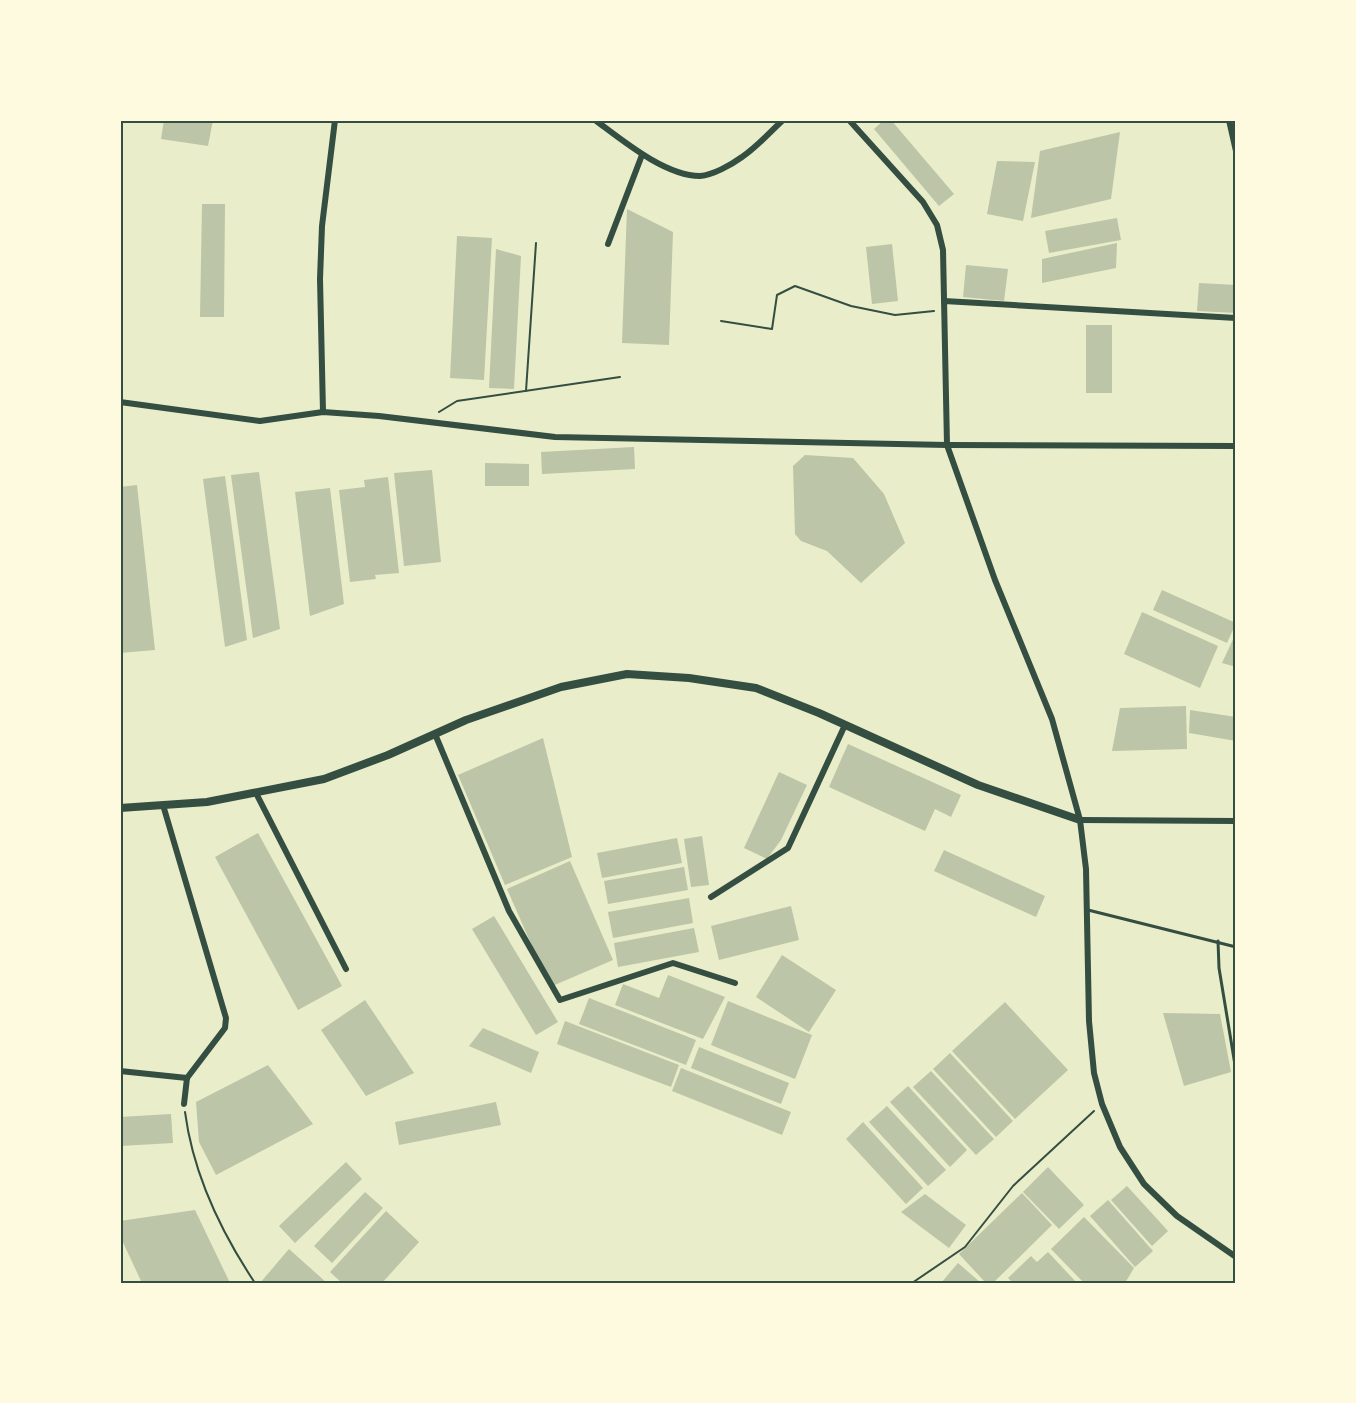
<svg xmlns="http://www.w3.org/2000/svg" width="1356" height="1403" viewBox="0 0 1356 1403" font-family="'PT Sans',sans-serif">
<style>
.building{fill:#bcc5a7}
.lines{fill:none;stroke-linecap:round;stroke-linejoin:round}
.path{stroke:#344e41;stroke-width:2}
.service{stroke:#344e41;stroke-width:3}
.minor{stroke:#344e41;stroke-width:6}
.tertiary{stroke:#344e41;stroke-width:8}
.neatline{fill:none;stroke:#344e41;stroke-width:2}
</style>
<rect width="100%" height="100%" fill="#e9edc9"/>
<!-- building -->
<g class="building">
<path d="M 164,120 L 213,120 L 208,146 L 161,139 Z"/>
<path d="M 884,120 L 891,120 L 954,194 L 939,206 L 874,129 Z"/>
<path d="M 1120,132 L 1111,199 L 1031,218 L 1040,151 Z"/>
<path d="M 997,161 L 1035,162 L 1023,221 L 987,214 Z"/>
<path d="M 202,204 L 225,204 L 224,317 L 200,317 Z"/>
<path d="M 627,209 L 673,232 L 669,345 L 622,343 Z"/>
<path d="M 1117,218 L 1121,240 L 1049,253 L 1045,231 Z"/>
<path d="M 457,236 L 492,238 L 484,380 L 450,378 Z"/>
<path d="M 1117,243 L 1116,268 L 1042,283 L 1042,259 Z"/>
<path d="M 892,244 L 898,301 L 872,304 L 866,247 Z"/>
<path d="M 496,249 L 521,256 L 514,389 L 489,388 Z"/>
<path d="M 966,265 L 1008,269 L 1004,301 L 963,297 Z"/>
<path d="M 1199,283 L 1236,285 L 1236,313 L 1197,311 Z"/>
<rect x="1086" y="325" width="26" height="68"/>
<path d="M 634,447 L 635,469 L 542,474 L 541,452 Z"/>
<path d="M 805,455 L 853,458 L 884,494 L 905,543 L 861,583 L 827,551 L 801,541 L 795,534 L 793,466 Z"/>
<path d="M 485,463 L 529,464 L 529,486 L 485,486 Z"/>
<path d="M 432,470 L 441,562 L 404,566 L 394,473 Z"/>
<path d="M 259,472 L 280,629 L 253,638 L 231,475 Z"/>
<path d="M 225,476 L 247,640 L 225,647 L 203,479 Z"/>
<path d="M 388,477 L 399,573 L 375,575 L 376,579 L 350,582 L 339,490 L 365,487 L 364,480 Z"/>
<path d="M 137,485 L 155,650 L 120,653 L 120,487 Z"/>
<path d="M 330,488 L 344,604 L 310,616 L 295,492 Z"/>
<path d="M 1162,590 L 1236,623 L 1227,643 L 1153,610 Z"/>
<path d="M 1142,612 L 1218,646 L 1200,688 L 1124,654 Z"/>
<path d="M 1236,633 L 1236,667 L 1222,663 Z"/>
<path d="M 1186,706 L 1187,749 L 1112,751 L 1120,708 Z"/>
<path d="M 1190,710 L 1236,717 L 1236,741 L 1189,733 Z"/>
<path d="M 543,738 L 572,857 L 505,885 L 458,775 Z"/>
<path d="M 848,744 L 961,795 L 951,817 L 935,809 L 925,831 L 829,787 Z"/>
<path d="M 779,772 L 807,785 L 781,840 L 767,859 L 744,848 Z"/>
<path d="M 258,833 L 342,986 L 298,1010 L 215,857 Z"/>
<path d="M 702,836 L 709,885 L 691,887 L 684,839 Z"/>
<path d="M 677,838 L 682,863 L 602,878 L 597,853 Z"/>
<path d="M 944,850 L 1045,896 L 1036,917 L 934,871 Z"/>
<path d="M 570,861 L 613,960 L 550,987 L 507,889 Z"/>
<path d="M 684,867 L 688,890 L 608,904 L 604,881 Z"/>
<path d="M 689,898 L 693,923 L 613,938 L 608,912 Z"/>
<path d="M 791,906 L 799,940 L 719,960 L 711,926 Z"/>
<path d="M 494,916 L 558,1022 L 536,1035 L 472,929 Z"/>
<path d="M 694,928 L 699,952 L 618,967 L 614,943 Z"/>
<path d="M 782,955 L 836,990 L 809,1032 L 756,997 Z"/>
<path d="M 668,975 L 725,997 L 703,1039 L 615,1005 L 623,984 L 659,998 Z"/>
<path d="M 589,998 L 696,1040 L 686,1065 L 579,1024 Z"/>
<path d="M 365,1000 L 414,1073 L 366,1096 L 321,1030 Z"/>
<path d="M 728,1001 L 812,1035 L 795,1079 L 711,1045 Z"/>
<path d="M 1005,1002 L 1068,1070 L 1015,1119 L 952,1051 Z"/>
<path d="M 1163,1013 L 1220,1014 L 1231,1072 L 1184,1086 Z"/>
<path d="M 565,1021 L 679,1065 L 671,1087 L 557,1044 Z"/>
<path d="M 483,1028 L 539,1052 L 531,1073 L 469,1046 Z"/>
<path d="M 699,1047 L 789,1083 L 781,1104 L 691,1068 Z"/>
<path d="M 950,1053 L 1013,1121 L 996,1137 L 933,1069 Z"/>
<path d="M 268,1065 L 313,1124 L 216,1175 L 199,1142 L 196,1102 Z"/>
<path d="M 681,1068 L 791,1112 L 782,1135 L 672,1091 Z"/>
<path d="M 931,1071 L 994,1139 L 976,1155 L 913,1087 Z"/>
<path d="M 908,1086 L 967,1150 L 950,1167 L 890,1102 Z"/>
<path d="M 496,1102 L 501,1125 L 399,1145 L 395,1122 Z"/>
<path d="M 887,1106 L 946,1170 L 928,1186 L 869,1122 Z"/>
<path d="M 171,1114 L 173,1143 L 120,1146 L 120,1117 Z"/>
<path d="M 863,1122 L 923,1188 L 906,1204 L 846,1139 Z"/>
<path d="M 346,1162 L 362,1179 L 295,1243 L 279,1226 Z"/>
<path d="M 1048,1167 L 1084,1205 L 1059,1229 L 1023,1192 Z"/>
<path d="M 1127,1186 L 1168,1231 L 1152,1246 L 1111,1200 Z"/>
<path d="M 365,1192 L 383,1208 L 332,1263 L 314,1246 Z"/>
<path d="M 1022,1193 L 1052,1225 L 993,1283 L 986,1283 L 959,1254 Z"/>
<path d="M 925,1194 L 966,1225 L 949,1248 L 901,1212 Z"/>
<path d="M 1108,1200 L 1153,1251 L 1135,1267 L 1090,1216 Z"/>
<path d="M 195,1210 L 230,1283 L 142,1283 L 120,1236 L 120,1221 Z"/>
<path d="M 386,1211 L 419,1242 L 382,1283 L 342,1283 L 330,1272 Z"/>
<path d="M 1084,1217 L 1134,1268 L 1125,1283 L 1084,1283 L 1051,1249 Z"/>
<path d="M 289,1249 L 327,1283 L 260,1283 Z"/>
<path d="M 1048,1252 L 1077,1283 L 1013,1283 L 1008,1278 L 1031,1256 L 1037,1262 Z"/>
<path d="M 958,1263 L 981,1283 L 941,1283 Z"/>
</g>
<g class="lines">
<!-- path -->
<g class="path">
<path d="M 721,321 L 772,329 L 777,295 L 795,286 L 851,306 L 895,315 L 934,311"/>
<path d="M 526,391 L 536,243"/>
<path d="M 439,412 L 457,401 L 620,377"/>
<path d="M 185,1112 C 193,1173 221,1232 255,1283"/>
<path d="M 912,1283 L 965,1247 L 1013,1186 L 1094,1111"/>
</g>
<!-- service -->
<g class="service">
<path d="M 1088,910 L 1236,947"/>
<path d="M 1218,941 L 1219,968 L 1236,1071"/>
</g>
<!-- minor -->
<g class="minor">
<path d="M 595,120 C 622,140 665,176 700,176 C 713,175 731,165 742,157 C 757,147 770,132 783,120"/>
<path d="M 849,120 L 923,202 L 937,225 L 943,250 L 947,445 L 995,580 L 1052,719 L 1080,820 L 1086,869 L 1089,1021 L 1094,1073 L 1102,1104 L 1120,1147 L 1144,1184 L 1177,1216 L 1236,1257"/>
<path d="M 1229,120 L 1236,151"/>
<path d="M 608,244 L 642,155"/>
<path d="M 944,301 L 1236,318"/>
<path d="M 120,402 L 260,421 L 323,412 L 379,416 L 555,437 L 947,445 L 1236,446"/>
<path d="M 323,412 L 320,279 L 322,226 L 335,120"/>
<path d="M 435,734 L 509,911 L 560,1000 L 673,963 L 735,983"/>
<path d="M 256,793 L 346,969"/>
<path d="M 163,805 L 226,1018 L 225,1028 L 187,1078 L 184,1104"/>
<path d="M 1080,820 L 1236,821"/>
<path d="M 711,897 L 788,848 L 845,725"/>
<path d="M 120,1071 L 187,1078"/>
</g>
<!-- tertiary -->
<path class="tertiary" d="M 120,808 L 207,802 L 324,779 L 388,755 L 466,720 L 561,687 L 627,674 L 689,678 L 756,688 L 819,713 L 978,785 L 1080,820"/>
</g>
<!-- border -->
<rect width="1356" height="1403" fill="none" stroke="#fefae0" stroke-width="243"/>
<rect x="122" y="122" width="1112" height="1160" class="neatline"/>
</svg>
